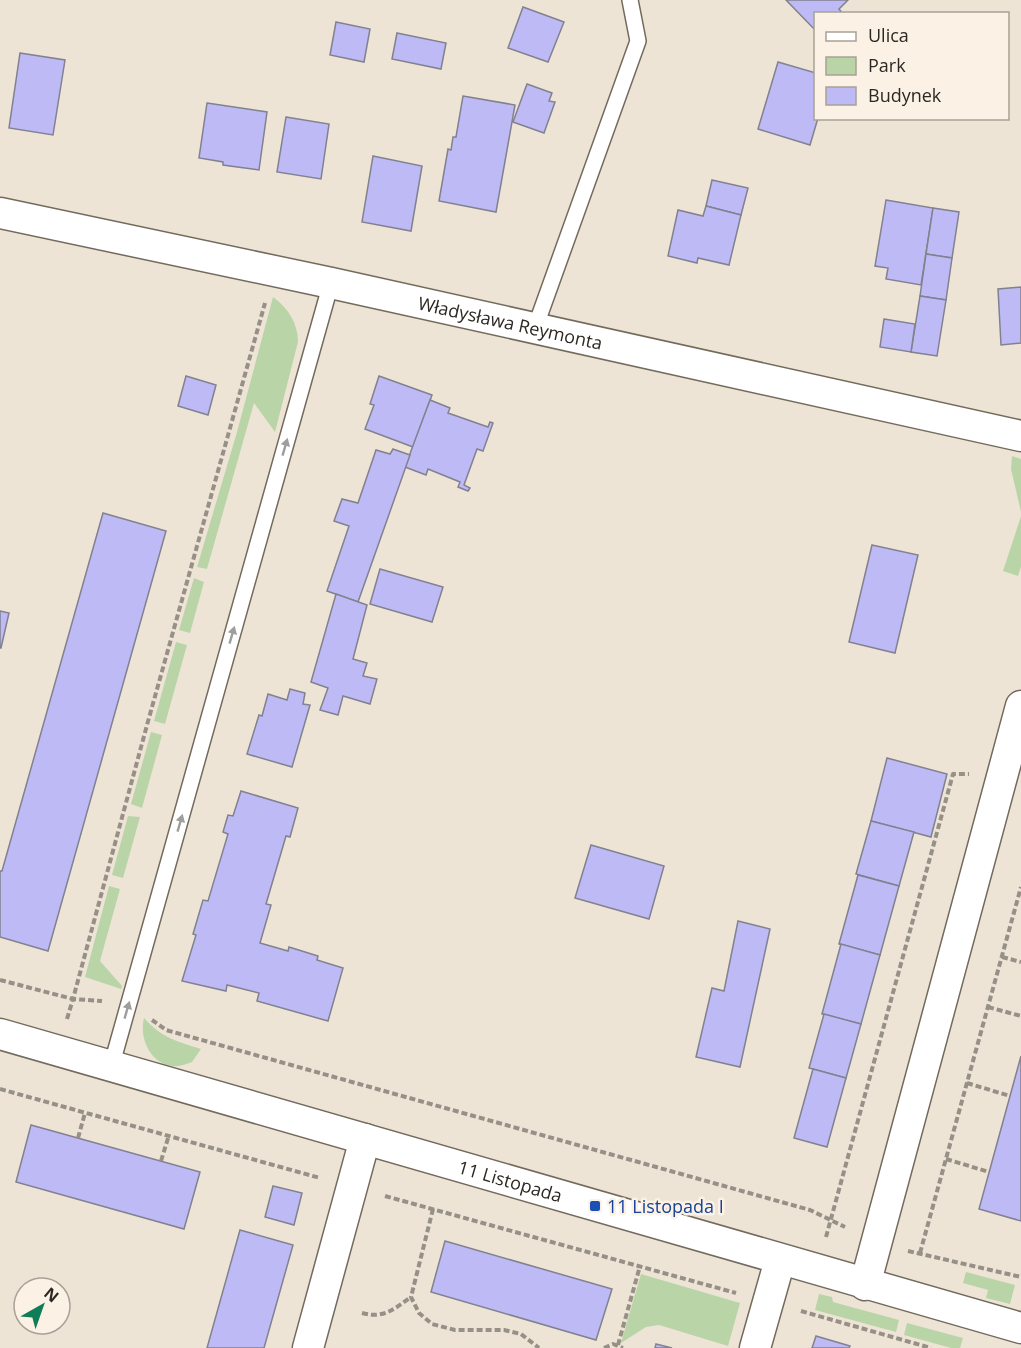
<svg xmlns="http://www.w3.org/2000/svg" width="1021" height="1348" viewBox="0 0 1021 1348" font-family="'Open Sans',sans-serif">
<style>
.green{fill:#b9d5a8}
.building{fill:#bdbaf6;stroke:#81818f;stroke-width:1.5}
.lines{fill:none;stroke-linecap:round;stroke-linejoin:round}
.service-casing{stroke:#736a5e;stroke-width:18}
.minor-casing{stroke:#736a5e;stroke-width:33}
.path{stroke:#979086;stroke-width:4;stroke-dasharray:6 3;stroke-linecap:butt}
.service{stroke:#fff;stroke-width:15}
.minor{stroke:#fff;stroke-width:30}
.oneway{fill:#a09e9c}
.transit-dot{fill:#1a4fb4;stroke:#fbf1e4;stroke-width:2}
.labels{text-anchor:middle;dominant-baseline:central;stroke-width:5;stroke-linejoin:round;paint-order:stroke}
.street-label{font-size:18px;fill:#2c2823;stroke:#fbf1e4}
.transit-label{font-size:18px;fill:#164399;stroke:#fbf1e4;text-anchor:start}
</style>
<rect width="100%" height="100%" fill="#eee4d6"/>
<!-- green -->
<g class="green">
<path d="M 273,297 C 288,308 298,323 298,342 L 275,432 L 254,403 L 207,569 L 197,567 L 237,432 Z"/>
<path d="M 1012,456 L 1021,459 L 1021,512 L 1011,469 Z"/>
<path d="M 1021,516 L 1021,567 L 1018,576 L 1003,571 Z"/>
<path d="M 194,578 L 204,582 L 190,633 L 179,630 Z"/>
<path d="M 176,642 L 187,645 L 165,724 L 154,721 Z"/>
<path d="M 151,732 L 162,735 L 142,808 L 131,804 Z"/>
<path d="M 128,816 L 140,817 L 123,878 L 112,875 Z"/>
<path d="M 109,886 L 120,889 L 100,961 L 122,986 L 121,989 L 85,977 Z"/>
<path d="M 144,1018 C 162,1038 176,1041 201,1049 L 192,1062 C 186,1064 179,1067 173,1066 C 150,1064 139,1038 144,1018 Z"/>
<path d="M 966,1272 L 1015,1285 L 1010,1304 L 986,1298 L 988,1290 L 963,1283 Z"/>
<path d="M 641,1274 L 740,1303 L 728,1346 L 659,1325 L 646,1327 L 621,1343 Z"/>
<path d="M 819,1294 L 832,1297 L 833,1302 L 899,1320 L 896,1332 L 815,1310 Z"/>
<path d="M 907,1323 L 963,1338 L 960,1348 L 951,1348 L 904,1335 Z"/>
</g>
<!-- building -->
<g class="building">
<path d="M 786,0 L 848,0 L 839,9 L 843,14 L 816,14 L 816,31 Z"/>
<path d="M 523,7 L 564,22 L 548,62 L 508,48 Z"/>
<path d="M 336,22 L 370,29 L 364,62 L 330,55 Z"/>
<path d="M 397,33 L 446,43 L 441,69 L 392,59 Z"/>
<path d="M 20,53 L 65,60 L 53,135 L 9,128 Z"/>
<path d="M 778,62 L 816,73 L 816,118 L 818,118 L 810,145 L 758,129 Z"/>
<path d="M 527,84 L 552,93 L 549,101 L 555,102 L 544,133 L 513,122 Z"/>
<path d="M 463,96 L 515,105 L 496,212 L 439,201 L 448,149 L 451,150 L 453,137 L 456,137 Z"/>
<path d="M 207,103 L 267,112 L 259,170 L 223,165 L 223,162 L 199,158 Z"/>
<path d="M 286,117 L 329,124 L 321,179 L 277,172 Z"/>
<path d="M 373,156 L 422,166 L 411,231 L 362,222 Z"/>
<path d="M 712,180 L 748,188 L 741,215 L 706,206 Z"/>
<path d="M 886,200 L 933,208 L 921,285 L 886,279 L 888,268 L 875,266 Z"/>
<path d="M 706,206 L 741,215 L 729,265 L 698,258 L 697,263 L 668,256 L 678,210 L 703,216 Z"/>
<path d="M 933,208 L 959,212 L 952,258 L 926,254 Z"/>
<path d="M 926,254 L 952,258 L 946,300 L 920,296 Z"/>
<path d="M 1021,287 L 1021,343 L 1001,345 L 998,289 Z"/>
<path d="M 920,296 L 946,300 L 937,356 L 911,352 Z"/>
<path d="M 884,319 L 915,324 L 911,352 L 880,347 Z"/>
<path d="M 186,376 L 216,385 L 208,415 L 178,406 Z"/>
<path d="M 379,376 L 432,395 L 413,447 L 365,429 L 374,405 L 370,404 Z"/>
<path d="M 430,400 L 450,408 L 448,413 L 488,427 L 490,422 L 493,423 L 483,451 L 477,449 L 464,485 L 470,488 L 468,491 L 458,487 L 460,482 L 428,469 L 426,475 L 405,467 Z"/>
<path d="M 393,449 L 410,455 L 358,602 L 327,591 L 349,526 L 334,521 L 342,499 L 358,503 L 376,450 L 390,454 Z"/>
<path d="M 103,513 L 166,531 L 48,951 L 0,937 L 0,871 L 2,871 Z"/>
<path d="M 872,545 L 918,555 L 895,653 L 849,642 Z"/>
<path d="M 380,569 L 443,587 L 432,622 L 370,604 Z"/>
<path d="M 336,594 L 367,605 L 353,659 L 367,663 L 363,676 L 377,679 L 370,704 L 343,696 L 338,715 L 320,710 L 328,688 L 311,682 Z"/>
<path d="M 0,611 L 9,613 L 1,648 L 0,648 Z"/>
<path d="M 290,689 L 305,693 L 303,704 L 310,705 L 292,767 L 247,754 L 259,715 L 262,716 L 268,694 L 287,700 Z"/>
<path d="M 887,758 L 947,774 L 931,837 L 871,821 Z"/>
<path d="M 241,791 L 298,808 L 290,837 L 286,836 L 266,904 L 271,905 L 260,943 L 288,951 L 289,947 L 318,956 L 317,960 L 343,968 L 328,1021 L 257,1001 L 259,993 L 227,985 L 226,991 L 182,981 L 196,935 L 193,934 L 203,900 L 208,901 L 228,834 L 223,832 L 228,815 L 233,816 Z"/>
<path d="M 871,821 L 914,832 L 899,886 L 856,874 Z"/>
<path d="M 591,845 L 664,866 L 649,919 L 575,898 Z"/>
<path d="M 858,875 L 899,886 L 880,955 L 839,944 Z"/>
<path d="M 738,921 L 770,929 L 740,1067 L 696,1057 L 712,988 L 724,991 Z"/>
<path d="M 841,944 L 880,955 L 861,1024 L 822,1014 Z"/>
<path d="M 824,1014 L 861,1024 L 846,1078 L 809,1068 Z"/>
<path d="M 1021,1056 L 1021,1221 L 979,1209 Z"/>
<path d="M 813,1069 L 846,1078 L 827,1147 L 794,1138 Z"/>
<path d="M 31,1125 L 200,1172 L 184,1229 L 16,1182 Z"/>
<path d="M 273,1186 L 302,1193 L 294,1225 L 265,1217 Z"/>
<path d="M 240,1230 L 293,1245 L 264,1348 L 207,1348 Z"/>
<path d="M 445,1241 L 612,1289 L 596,1340 L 431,1292 Z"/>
<path d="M 816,1336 L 850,1346 L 849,1348 L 812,1348 Z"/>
<path d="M 656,1344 L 672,1348 L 655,1348 Z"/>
</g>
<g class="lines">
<!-- service casing -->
<g class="service-casing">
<g id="service">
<path d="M 535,328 L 638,41 L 630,0"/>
<path d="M 111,1067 L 331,283"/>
</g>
</g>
<!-- minor casing -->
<g class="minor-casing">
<g id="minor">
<path id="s1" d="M 0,213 L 331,283 L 1021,436"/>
<path id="s2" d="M 0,1034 L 1021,1328"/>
<path d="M 865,1285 L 1021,706"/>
<path d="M 308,1348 L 365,1139"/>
<path d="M 755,1348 L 780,1260"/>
</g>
</g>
<!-- path -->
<g class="path">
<path d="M 1002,957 L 1021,962"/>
<path d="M 0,980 L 73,999 L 147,725 L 265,303"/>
<path d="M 988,1007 L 1021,1016"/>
<path d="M 67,1019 L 73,999 L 102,1001"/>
<path d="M 152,1020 L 166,1030 L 810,1210 L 845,1227"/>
<path d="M 967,1083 L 1010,1096"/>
<path d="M 0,1089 L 320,1178"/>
<path d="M 78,1138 L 85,1113"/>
<path d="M 946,1159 L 989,1172"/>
<path d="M 161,1161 L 169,1135"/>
<path d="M 385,1196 L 736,1293"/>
<path d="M 433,1209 L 411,1297 L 419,1313 L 432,1324 L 455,1330 L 504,1330 L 521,1334 L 539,1348"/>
<path d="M 826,1237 L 953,774 L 969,774"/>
<path d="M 908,1251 L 1021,1277"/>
<path d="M 920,1253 L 1021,887"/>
<path d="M 801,1311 L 931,1348"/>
<path d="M 362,1313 C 384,1319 394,1309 411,1297"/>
<path d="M 618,1345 L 640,1266"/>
<path d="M 604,1348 L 613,1344 L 623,1348"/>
</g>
<!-- service -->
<use href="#service" class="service"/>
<!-- minor -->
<use href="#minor" class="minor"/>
</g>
<!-- one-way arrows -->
<defs><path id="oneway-solid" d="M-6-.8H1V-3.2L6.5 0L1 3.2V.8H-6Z" transform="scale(1.5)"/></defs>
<g class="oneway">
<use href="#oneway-solid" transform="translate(285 447) rotate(-74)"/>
<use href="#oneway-solid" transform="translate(232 635) rotate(-74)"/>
<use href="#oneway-solid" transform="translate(180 823) rotate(-74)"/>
<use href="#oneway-solid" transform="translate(127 1010) rotate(-74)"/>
</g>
<!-- markers -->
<rect class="transit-dot" x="589" y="1200" width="12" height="12" rx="3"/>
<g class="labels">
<!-- street labels -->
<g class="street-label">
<text stroke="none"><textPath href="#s1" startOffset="522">Władysława Reymonta</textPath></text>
<text stroke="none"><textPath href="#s2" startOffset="531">11 Listopada</textPath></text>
</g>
<!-- transit labels -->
<g class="transit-label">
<text x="607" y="1206">11 Listopada I</text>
</g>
</g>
<!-- legend -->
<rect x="814" y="12" width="195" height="108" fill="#fbf1e4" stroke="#a8a197" stroke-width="1.5"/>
<rect x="826" y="32" width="30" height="9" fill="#ffffff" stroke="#a8a197" stroke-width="1.5"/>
<text x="868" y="42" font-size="18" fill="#2c2823">Ulica</text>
<rect x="826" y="57" width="30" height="18" fill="#b9d5a8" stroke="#a8a197" stroke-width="1.5"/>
<text x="868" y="72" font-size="18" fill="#2c2823">Park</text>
<rect x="826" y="87" width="30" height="18" fill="#bdbaf6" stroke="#a8a197" stroke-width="1.5"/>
<text x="868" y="102" font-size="18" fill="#2c2823">Budynek</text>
<!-- north arrow -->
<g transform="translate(42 1306) rotate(40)"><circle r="28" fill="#fbf1e4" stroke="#a8a197" stroke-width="1.5"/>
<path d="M0-4.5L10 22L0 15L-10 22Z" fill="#0f7d58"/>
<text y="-9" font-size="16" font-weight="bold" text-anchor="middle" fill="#2c2823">N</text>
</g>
</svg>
